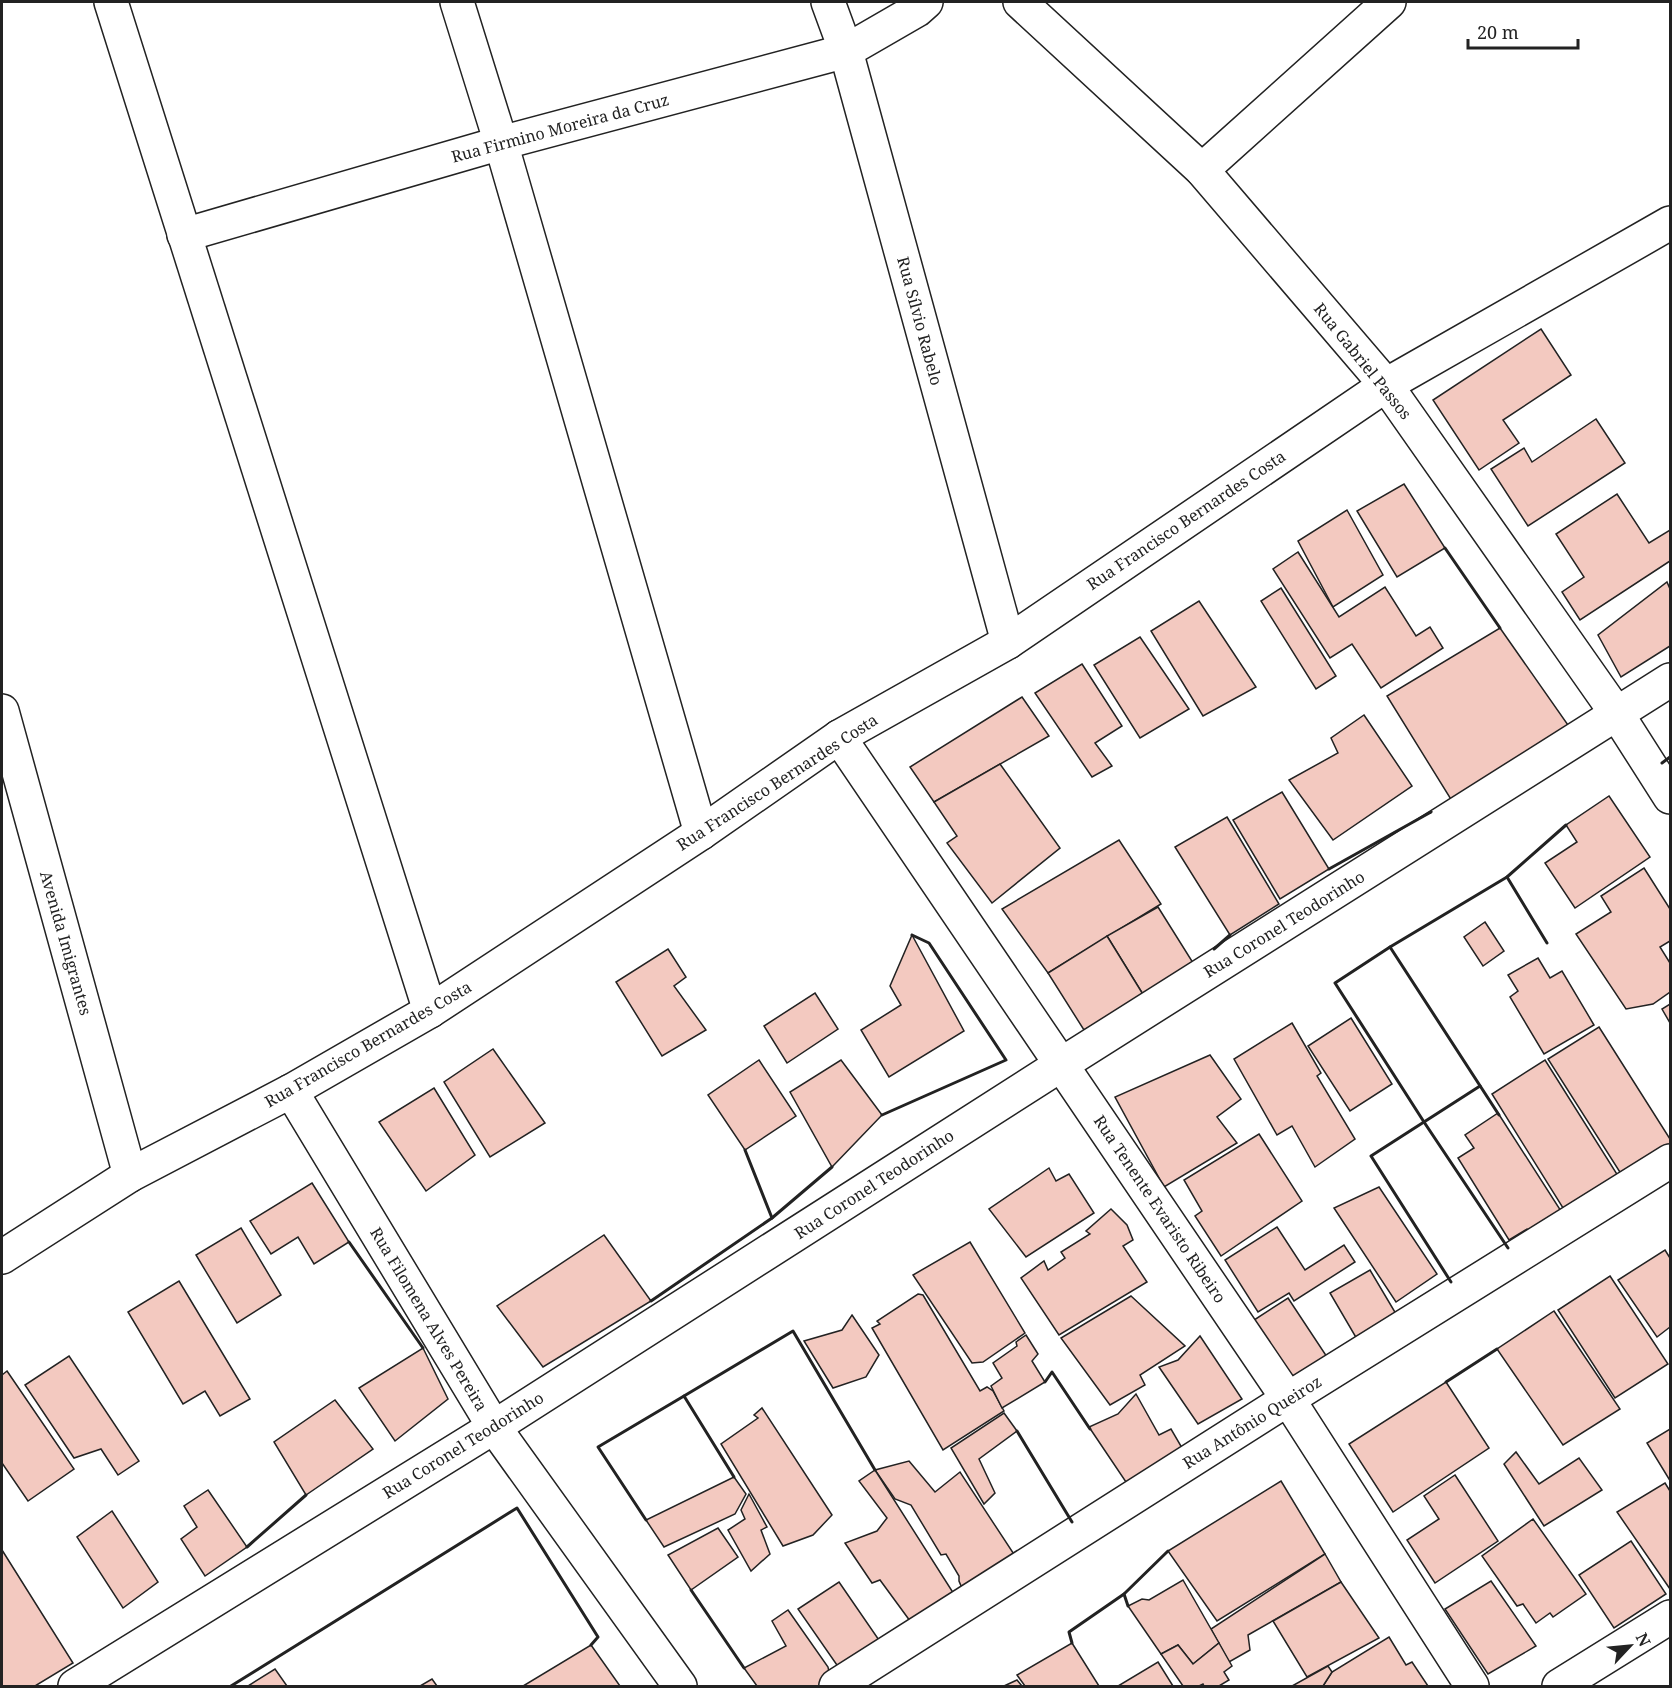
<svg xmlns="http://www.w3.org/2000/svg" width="1672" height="1688" viewBox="0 0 1672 1688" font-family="'Noto Serif',serif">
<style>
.building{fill:#f3c9c0;stroke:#222;stroke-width:1.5}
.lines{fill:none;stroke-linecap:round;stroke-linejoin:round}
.street-casing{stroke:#222;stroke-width:36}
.street{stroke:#fff;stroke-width:33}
.wall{stroke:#222;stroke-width:3}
.labels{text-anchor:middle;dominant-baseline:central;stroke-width:4.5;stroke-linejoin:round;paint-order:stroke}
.street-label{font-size:16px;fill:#222;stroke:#fff}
</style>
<rect width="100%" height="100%" fill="#fff"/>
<!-- building -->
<g class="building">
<path d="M 1541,329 L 1571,375 L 1503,420 L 1519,443 L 1479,470 L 1433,400 Z"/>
<path d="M 1596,419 L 1625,463 L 1528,526 L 1491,469 L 1524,448 L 1532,462 Z"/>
<path d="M 1404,484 L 1445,548 L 1397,577 L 1357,511 Z"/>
<path d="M 1617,494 L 1649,543 L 1670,530 L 1670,561 L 1580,620 L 1562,592 L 1584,577 L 1556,534 Z"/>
<path d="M 1347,510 L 1383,575 L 1333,607 L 1298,541 Z"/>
<path d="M 1298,552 L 1339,617 L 1385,587 L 1416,636 L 1430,627 L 1443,648 L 1381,688 L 1352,644 L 1330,658 L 1273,569 Z"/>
<path d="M 1667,582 L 1670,589 L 1670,646 L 1621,677 L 1598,635 Z"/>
<path d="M 1281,588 L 1336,676 L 1316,689 L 1261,601 Z"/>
<path d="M 1199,601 L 1256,687 L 1203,716 L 1151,631 Z"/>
<path d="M 1500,628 L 1568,725 L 1452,801 L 1387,696 Z"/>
<path d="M 1140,637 L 1189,709 L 1140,738 L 1094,665 Z"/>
<path d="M 1082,664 L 1122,726 L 1095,743 L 1112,766 L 1092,777 L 1035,693 Z"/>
<path d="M 1022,697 L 1049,736 L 934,802 L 910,767 Z"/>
<path d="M 1364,715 L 1412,786 L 1333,840 L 1289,780 L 1338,753 L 1331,738 Z"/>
<path d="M 1000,764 L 1060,848 L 992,903 L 947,843 L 957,836 L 934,802 Z"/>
<path d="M 1282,792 L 1329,869 L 1280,899 L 1233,820 Z"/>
<path d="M 1609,796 L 1650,857 L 1575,908 L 1545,863 L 1577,842 L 1566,825 Z"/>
<path d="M 1227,817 L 1279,904 L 1230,935 L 1175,847 Z"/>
<path d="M 1119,840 L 1161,904 L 1048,973 L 1002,909 Z"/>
<path d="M 1644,868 L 1670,909 L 1670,941 L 1660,947 L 1670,963 L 1670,992 L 1653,1004 L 1626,1009 L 1576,934 L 1611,912 L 1601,896 Z"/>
<path d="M 1158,907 L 1195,966 L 1144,996 L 1107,936 Z"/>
<path d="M 1485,922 L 1504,951 L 1483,966 L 1464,937 Z"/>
<path d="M 912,935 L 964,1031 L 889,1077 L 861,1030 L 901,1005 L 890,986 Z"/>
<path d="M 1107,936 L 1144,996 L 1084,1030 L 1048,973 Z"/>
<path d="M 668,949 L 686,977 L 674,986 L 706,1030 L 662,1056 L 616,982 Z"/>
<path d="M 1538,958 L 1550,978 L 1562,971 L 1594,1025 L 1544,1054 L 1510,997 L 1518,991 L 1508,975 Z"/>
<path d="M 815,993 L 838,1029 L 787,1063 L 764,1026 Z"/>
<path d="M 1670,1004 L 1670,1023 L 1662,1009 Z"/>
<path d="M 1351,1018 L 1392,1084 L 1350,1111 L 1308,1046 Z"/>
<path d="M 1292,1023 L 1321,1073 L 1317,1076 L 1355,1139 L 1315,1167 L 1292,1126 L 1277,1135 L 1234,1059 Z"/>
<path d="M 1599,1027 L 1670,1139 L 1670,1146 L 1623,1177 L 1548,1059 Z"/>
<path d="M 493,1049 L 545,1123 L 490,1157 L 444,1082 Z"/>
<path d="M 1210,1055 L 1241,1099 L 1217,1117 L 1237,1143 L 1164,1187 L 1115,1097 Z"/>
<path d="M 759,1060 L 796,1116 L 745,1150 L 708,1095 Z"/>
<path d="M 841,1060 L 882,1115 L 832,1167 L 790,1092 Z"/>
<path d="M 1545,1060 L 1620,1179 L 1568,1216 L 1492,1094 Z"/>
<path d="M 434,1088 L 475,1155 L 426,1191 L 379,1122 Z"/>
<path d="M 1498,1113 L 1568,1222 L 1544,1237 L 1527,1229 L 1509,1240 L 1458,1158 L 1474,1148 L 1465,1135 Z"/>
<path d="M 1259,1134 L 1302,1201 L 1221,1256 L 1195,1216 L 1202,1211 L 1184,1180 Z"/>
<path d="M 1049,1168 L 1056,1181 L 1069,1174 L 1094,1213 L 1026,1257 L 989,1209 Z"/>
<path d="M 312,1183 L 349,1242 L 314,1264 L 298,1237 L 271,1254 L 250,1221 Z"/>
<path d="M 1379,1187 L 1437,1274 L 1396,1302 L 1334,1208 Z"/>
<path d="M 1111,1209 L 1127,1225 L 1133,1240 L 1123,1246 L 1147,1282 L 1059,1335 L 1021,1278 L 1044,1261 L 1048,1270 L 1065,1258 L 1061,1252 L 1090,1234 L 1086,1231 Z"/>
<path d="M 1277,1227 L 1305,1270 L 1344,1245 L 1355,1262 L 1294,1301 L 1289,1293 L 1258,1312 L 1225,1260 Z"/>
<path d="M 241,1228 L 281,1295 L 237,1323 L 196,1255 Z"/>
<path d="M 604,1235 L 651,1301 L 543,1367 L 497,1306 Z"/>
<path d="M 970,1242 L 1025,1333 L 983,1362 L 972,1363 L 913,1275 Z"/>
<path d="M 1665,1250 L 1670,1258 L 1670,1327 L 1657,1337 L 1618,1280 Z"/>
<path d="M 1370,1270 L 1402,1324 L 1361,1346 L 1330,1293 Z"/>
<path d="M 1610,1276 L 1668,1364 L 1615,1398 L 1558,1310 Z"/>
<path d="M 179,1281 L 250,1399 L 220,1416 L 205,1391 L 183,1404 L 128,1312 Z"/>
<path d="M 918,1294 L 923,1295 L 980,1391 L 987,1387 L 993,1391 L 1004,1411 L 943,1450 L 872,1328 L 880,1324 L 877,1321 Z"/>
<path d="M 1131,1296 L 1185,1346 L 1140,1375 L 1145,1385 L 1110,1405 L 1061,1338 Z"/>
<path d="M 1288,1298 L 1333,1366 L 1296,1389 L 1251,1322 Z"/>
<path d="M 1554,1311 L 1620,1409 L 1563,1445 L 1497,1349 Z"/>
<path d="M 852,1315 L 879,1355 L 866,1377 L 833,1388 L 804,1341 L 842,1330 Z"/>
<path d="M 1026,1335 L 1038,1354 L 1032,1361 L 1045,1382 L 1002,1408 L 991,1386 L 1002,1378 L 993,1363 L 1017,1346 L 1016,1342 Z"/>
<path d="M 1200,1336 L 1242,1399 L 1198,1424 L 1159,1367 L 1178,1360 Z"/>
<path d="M 423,1348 L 448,1399 L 395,1441 L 359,1388 Z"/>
<path d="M 69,1356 L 139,1461 L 118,1475 L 101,1449 L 74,1458 L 25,1385 Z"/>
<path d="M 7,1371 L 74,1469 L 28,1501 L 2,1463 L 2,1375 Z"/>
<path d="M 1446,1382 L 1489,1448 L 1393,1512 L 1349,1444 Z"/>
<path d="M 1136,1394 L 1159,1435 L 1171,1429 L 1185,1453 L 1130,1488 L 1089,1427 L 1118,1414 Z"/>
<path d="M 335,1400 L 373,1449 L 306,1495 L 274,1442 Z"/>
<path d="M 762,1408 L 832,1515 L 813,1535 L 783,1546 L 721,1444 L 758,1418 L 754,1415 Z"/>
<path d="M 1004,1413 L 1017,1431 L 979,1459 L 995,1493 L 984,1504 L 951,1448 Z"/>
<path d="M 1670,1429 L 1670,1478 L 1669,1479 L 1647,1443 Z"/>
<path d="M 1516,1452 L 1539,1484 L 1579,1458 L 1602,1490 L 1544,1526 L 1504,1464 Z"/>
<path d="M 909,1461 L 935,1492 L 960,1472 L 1019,1562 L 964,1593 L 959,1581 L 959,1576 L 946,1554 L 941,1555 L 911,1505 L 895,1499 L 875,1470 Z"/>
<path d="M 875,1470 L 959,1602 L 913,1625 L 880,1580 L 872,1583 L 845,1543 L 877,1531 L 887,1518 L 859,1481 Z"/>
<path d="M 1455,1475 L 1498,1541 L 1435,1583 L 1407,1540 L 1439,1519 L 1424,1496 Z"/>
<path d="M 734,1477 L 746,1494 L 735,1514 L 664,1547 L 646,1520 Z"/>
<path d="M 1281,1481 L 1325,1554 L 1217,1621 L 1168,1551 Z"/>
<path d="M 1665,1483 L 1670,1491 L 1670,1589 L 1617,1512 Z"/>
<path d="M 208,1490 L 247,1547 L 205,1576 L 181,1539 L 197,1527 L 184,1506 Z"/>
<path d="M 749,1494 L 767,1527 L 761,1530 L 770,1554 L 751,1571 L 728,1530 L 745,1519 L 741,1510 Z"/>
<path d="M 112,1511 L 158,1582 L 123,1608 L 77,1537 Z"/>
<path d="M 1533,1519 L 1586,1594 L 1553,1617 L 1550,1613 L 1536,1623 L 1523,1604 L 1517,1606 L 1482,1556 Z"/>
<path d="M 718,1528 L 738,1557 L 691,1590 L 668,1555 Z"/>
<path d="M 1631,1541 L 1666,1594 L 1614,1628 L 1579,1575 Z"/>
<path d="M 2,1550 L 73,1663 L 35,1686 L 2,1686 Z"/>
<path d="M 1325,1554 L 1341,1582 L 1248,1635 L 1250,1650 L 1229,1662 L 1211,1629 Z"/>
<path d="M 1183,1580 L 1219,1643 L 1193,1664 L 1178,1645 L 1161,1654 L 1128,1606 L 1142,1599 L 1149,1600 Z"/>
<path d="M 1491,1581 L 1536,1646 L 1488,1674 L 1445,1609 Z"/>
<path d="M 839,1582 L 881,1643 L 839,1668 L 798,1609 Z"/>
<path d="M 1341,1582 L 1379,1638 L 1307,1677 L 1273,1621 Z"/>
<path d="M 788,1610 L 828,1667 L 832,1686 L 757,1686 L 744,1668 L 786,1646 L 772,1621 Z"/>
<path d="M 1389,1637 L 1406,1665 L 1412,1662 L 1428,1686 L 1323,1686 L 1332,1672 Z"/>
<path d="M 1072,1643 L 1099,1686 L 1025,1686 L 1017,1675 Z"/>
<path d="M 1219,1643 L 1232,1666 L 1224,1672 L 1229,1680 L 1219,1686 L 1204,1686 L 1203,1684 L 1199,1686 L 1183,1686 L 1161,1654 L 1178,1645 L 1193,1664 Z"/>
<path d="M 591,1645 L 620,1686 L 523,1686 Z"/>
<path d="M 1158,1662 L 1173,1686 L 1118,1686 Z"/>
<path d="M 1328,1666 L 1332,1672 L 1323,1686 L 1292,1686 Z"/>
<path d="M 275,1669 L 287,1686 L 248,1686 Z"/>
<path d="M 432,1679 L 437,1686 L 420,1686 Z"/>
<path d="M 1017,1680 L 1022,1686 L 1004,1686 Z"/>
</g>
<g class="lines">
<!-- street casing -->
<g class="street-casing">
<g id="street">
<path d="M 111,2 L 430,1011"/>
<path d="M 457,2 L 501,143 L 701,833"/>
<path d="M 828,2 L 846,51 L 1008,642"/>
<path d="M 1020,2 L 1202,170 L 1386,385 L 1617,714 L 1670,797"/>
<path d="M 1202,170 L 1389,2"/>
<path d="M 184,235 L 501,143 L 846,51 L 917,10 L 926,2"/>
<path d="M 2,711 L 130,1175"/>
<path d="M 839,737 L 1288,1399 L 1472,1686"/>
<path d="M 291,1091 L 494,1427 L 680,1686"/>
<path d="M 2,1257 L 130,1175 L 291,1091 L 430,1011 L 701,833 L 839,737 L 1008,642 L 1386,385 L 1670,223"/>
<path d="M 75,1686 L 494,1427 L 1062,1064 L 1670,680"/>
<path d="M 836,1686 L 1288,1399 L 1670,1161"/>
<path d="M 1559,1686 L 1670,1617"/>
</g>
</g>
<!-- street -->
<use href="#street" class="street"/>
<!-- wall -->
<g class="wall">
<path d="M 1445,548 L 1500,628"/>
<path d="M 1662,763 L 1670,757"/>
<path d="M 1329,869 L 1431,812"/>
<path d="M 1507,877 L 1547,943"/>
<path d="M 1390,947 L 1507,877 L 1566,825"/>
<path d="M 1214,949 L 1230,935"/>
<path d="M 882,1115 L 1006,1060 L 929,943 L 912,935"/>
<path d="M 1499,1115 L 1390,947 L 1335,983 L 1424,1122 L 1508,1248"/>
<path d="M 745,1150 L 772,1218"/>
<path d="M 349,1242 L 423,1348"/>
<path d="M 1451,1282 L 1371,1156 L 1480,1086"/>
<path d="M 651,1301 L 772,1218 L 832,1167"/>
<path d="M 1045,1382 L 1052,1372 L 1090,1429"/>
<path d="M 1446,1382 L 1497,1349"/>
<path d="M 684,1396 L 793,1331 L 875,1470"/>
<path d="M 1017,1431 L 1072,1522"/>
<path d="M 646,1520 L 598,1447 L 684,1396 L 734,1477"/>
<path d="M 247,1547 L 306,1495"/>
<path d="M 691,1590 L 744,1668"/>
<path d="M 1124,1594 L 1168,1551"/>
<path d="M 1072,1643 L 1069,1632 L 1124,1594 L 1128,1606"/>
<path d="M 231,1686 L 517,1508 L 598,1637 L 591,1645"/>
</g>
</g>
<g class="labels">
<!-- street labels -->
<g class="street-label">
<text transform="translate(560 128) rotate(-15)">Rua Firmino Moreira da Cruz</text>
<text transform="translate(920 321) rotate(75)">Rua Sílvio Rabelo</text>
<text transform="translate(1363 361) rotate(51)">Rua Gabriel Passos</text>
<text transform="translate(1186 520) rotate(-34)">Rua Francisco Bernardes Costa</text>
<text transform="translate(777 782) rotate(-33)">Rua Francisco Bernardes Costa</text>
<text transform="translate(1284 924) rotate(-32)">Rua Coronel Teodorinho</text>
<text transform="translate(66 943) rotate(74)">Avenida Imigrantes</text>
<text transform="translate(368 1044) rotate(-30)">Rua Francisco Bernardes Costa</text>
<text transform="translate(874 1184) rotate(-33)">Rua Coronel Teodorinho</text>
<text transform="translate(1160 1209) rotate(56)">Rua Tenente Evaristo Ribeiro</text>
<text transform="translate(429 1319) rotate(59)">Rua Filomena Alves Pereira</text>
<text transform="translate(1252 1422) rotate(-32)">Rua Antônio Queiroz</text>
<text transform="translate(463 1445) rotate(-32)">Rua Coronel Teodorinho</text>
</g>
</g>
<!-- border -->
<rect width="1672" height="1688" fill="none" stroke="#222222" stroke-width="6"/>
<!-- north arrow -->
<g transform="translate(1630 1646) rotate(64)" stroke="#ffffff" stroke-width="4.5" paint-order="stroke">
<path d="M0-4.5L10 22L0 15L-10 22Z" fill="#222222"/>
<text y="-9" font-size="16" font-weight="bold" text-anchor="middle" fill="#222222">N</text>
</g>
<!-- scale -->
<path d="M1468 39v9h110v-9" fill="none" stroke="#222222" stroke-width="3"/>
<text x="1477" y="39" font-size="18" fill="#222222" stroke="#ffffff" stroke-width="4.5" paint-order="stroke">20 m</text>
</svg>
